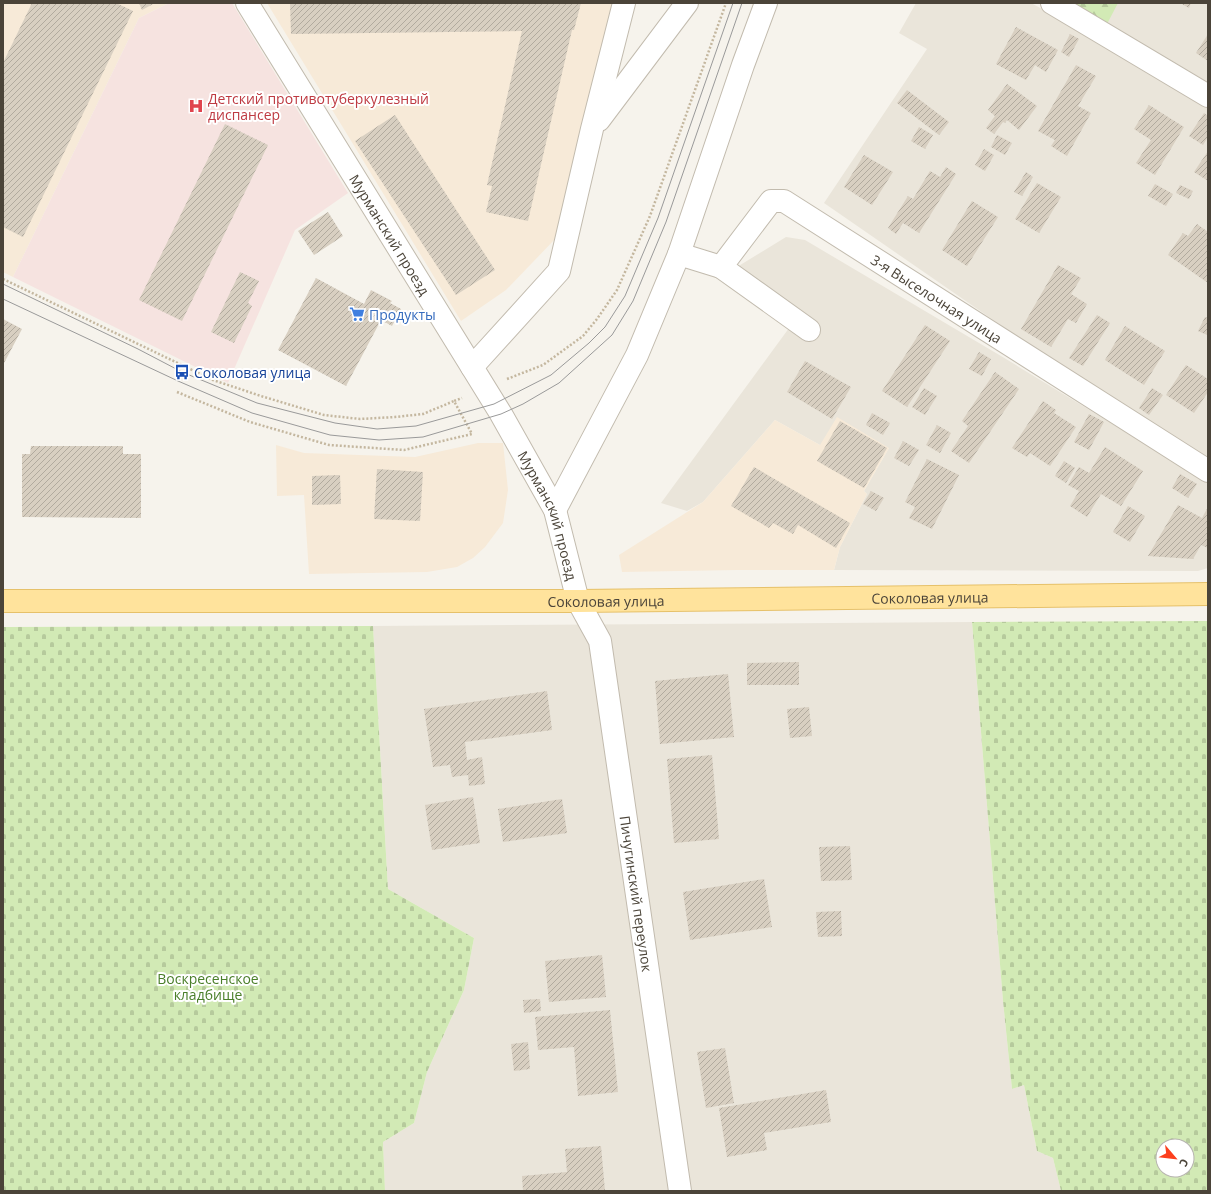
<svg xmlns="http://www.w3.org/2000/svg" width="1211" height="1194" viewBox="0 0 1211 1194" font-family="'Open Sans',sans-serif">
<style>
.residential{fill:#eae5da}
.commercial{fill:#f7ead8}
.medical{fill:#f6e3e0}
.forest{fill:url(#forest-firs)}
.cemetery{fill:url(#cemetery-stones);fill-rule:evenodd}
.building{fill:url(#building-hatch)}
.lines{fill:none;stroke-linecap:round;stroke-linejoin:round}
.minor-casing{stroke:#c2bbae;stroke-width:24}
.major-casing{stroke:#e6c16a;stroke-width:24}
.path{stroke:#c4b79f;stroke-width:2.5;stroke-dasharray:2 2;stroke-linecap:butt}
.minor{stroke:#fff;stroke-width:22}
.major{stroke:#ffe39c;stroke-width:22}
.tram{stroke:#9a9a9a;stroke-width:1}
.labels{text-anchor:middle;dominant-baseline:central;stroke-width:4;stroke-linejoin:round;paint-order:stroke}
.health-label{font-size:14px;fill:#be3a42;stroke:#fff;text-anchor:start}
.street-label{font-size:14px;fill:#4b4439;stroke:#fff}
.shop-label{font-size:14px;fill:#366cbe;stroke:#fff;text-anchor:start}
.transit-label{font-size:14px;fill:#164399;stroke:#fff;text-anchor:start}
.park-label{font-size:14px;fill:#4a7f2a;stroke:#fff}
</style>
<defs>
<pattern id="forest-firs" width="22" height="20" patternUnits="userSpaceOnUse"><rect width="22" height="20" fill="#d2eab5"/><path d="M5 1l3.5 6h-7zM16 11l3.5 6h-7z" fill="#b6ca9c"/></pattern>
<pattern id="cemetery-stones" width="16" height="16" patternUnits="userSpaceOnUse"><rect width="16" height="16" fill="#d2eab5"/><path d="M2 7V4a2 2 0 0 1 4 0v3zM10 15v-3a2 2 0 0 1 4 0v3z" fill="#b6ca9c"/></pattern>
<pattern id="building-hatch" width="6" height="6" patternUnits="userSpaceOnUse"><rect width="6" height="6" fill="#d8cfc1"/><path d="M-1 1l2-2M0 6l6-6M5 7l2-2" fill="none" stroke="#b1aa9e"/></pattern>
</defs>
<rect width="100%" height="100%" fill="#f6f3ec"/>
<!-- residential -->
<g class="residential">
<path d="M 916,3 L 1031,3 L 1044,10 L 1208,107 L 1208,458 L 1015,335 L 824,203 L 927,49 L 899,33 Z"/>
<path d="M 1070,3 L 1208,3 L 1208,82 L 1184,68 Z"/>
<path d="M 786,237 L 805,240 L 1001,356 L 1208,482 L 1208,568 L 1198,571 L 834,570 L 840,547 L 867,494 L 864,491 L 889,448 L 820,445 L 775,420 L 703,502 L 687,511 L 661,503 L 792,324 L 719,278 Z"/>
<path d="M 972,622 L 1003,1001 L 1012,1089 L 1024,1085 L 1037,1151 L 1053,1158 L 1061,1191 L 385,1191 L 383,1142 L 414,1123 L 427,1072 L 464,990 L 474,938 L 388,889 L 373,626 Z"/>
</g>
<!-- commercial -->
<g class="commercial">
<path d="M 3,3 L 169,3 L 139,18 L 13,277 L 3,272 Z"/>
<path d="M 267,3 L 633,3 L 584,209 L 506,290 L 461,321 Z"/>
<path d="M 837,417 L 889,448 L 864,491 L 867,494 L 840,547 L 834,570 L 737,570 L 622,572 L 619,555 L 703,502 L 775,420 L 820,445 Z"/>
<path d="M 478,443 L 503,443 L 508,490 L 503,523 L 485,547 L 473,558 L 457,567 L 427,572 L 309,574 L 304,495 L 277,496 L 276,445 L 304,453 L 415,457 Z"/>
</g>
<!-- medical -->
<path class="medical" d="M 169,3 L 232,3 L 348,193 L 295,230 L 228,383 L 13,277 L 139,18 Z"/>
<!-- forest -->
<path class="forest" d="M 1070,3 L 1118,3 L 1107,24 Z"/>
<!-- cemetery -->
<g class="cemetery">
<path d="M 1208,621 L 1208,1191 L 1061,1191 L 1053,1158 L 1037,1151 L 1024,1085 L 1012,1089 L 1003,1001 L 972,622 ZM 1163,1146 L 1187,1146 L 1187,1170 L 1163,1170 Z"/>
<path d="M 373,626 L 388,889 L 474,938 L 464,990 L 427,1072 L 414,1123 L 383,1142 L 385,1191 L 3,1191 L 3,627 Z"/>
</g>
<!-- building -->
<g class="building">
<path d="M 32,3 L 116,3 L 133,11 L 23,237 L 3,227 L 3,63 Z"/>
<path d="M 139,3 L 155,3 L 142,10 Z"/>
<path d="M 290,3 L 581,3 L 574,30 L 572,30 L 528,221 L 486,212 L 492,186 L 487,185 L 522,31 L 291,34 Z"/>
<path d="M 1180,3 L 1191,3 L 1189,8 Z"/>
<path d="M 1016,27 L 1058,50 L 1046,72 L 1035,65 L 1026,80 L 996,64 Z"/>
<path d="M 1070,34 L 1079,39 L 1069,57 L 1061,52 Z"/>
<path d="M 1208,34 L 1208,61 L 1196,53 Z"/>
<path d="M 1076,65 L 1096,76 L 1078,106 L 1091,113 L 1067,156 L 1051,146 L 1055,140 L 1038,131 Z"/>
<path d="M 1007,84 L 1037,106 L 1019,130 L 1007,120 L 1005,123 L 1003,122 L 994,134 L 986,128 L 995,116 L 988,110 Z"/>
<path d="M 907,90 L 949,122 L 939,135 L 897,103 Z"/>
<path d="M 1149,105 L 1184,127 L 1155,175 L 1136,163 L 1151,140 L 1134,129 Z"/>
<path d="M 1204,113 L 1208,116 L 1208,137 L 1203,145 L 1189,136 Z"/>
<path d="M 395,115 L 495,270 L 456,295 L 355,141 Z"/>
<path d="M 225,124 L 268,145 L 182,321 L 139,300 Z"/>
<path d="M 919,127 L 933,135 L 925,149 L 911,141 Z"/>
<path d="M 997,135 L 1012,143 L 1005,155 L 991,147 Z"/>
<path d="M 984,149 L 994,155 L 985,171 L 975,165 Z"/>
<path d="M 1208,151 L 1208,181 L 1194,172 Z"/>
<path d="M 864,155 L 893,172 L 872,205 L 844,187 Z"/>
<path d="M 946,167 L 956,174 L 919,233 L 903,223 L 896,234 L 888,228 L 908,196 L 913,199 L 930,171 L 940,177 Z"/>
<path d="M 1026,172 L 1033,177 L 1022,196 L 1014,192 Z"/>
<path d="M 1037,183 L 1061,197 L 1039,233 L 1015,219 Z"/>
<path d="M 1155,184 L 1173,194 L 1166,206 L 1148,196 Z"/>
<path d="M 1180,185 L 1193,191 L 1189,199 L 1176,193 Z"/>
<path d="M 972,201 L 998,217 L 967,266 L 942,250 Z"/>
<path d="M 328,212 L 343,236 L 314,255 L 298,231 Z"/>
<path d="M 1197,224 L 1208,232 L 1208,283 L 1168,255 L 1183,233 L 1188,236 Z"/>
<path d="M 1058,265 L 1081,278 L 1071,294 L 1087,304 L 1076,323 L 1068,319 L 1051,347 L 1021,329 Z"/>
<path d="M 240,272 L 259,281 L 248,303 L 252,306 L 234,343 L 211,332 Z"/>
<path d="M 316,278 L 364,304 L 371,290 L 392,301 L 390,303 L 401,309 L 392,326 L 381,320 L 346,386 L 278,350 Z"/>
<path d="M 1097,315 L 1110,323 L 1083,366 L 1069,358 Z"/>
<path d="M 1205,317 L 1208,318 L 1208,332 L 1207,335 L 1198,331 Z"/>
<path d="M 3,319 L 22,329 L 3,365 Z"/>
<path d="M 925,325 L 950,341 L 907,407 L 882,391 Z"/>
<path d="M 1125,326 L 1165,351 L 1144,385 L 1105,360 Z"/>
<path d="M 979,352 L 991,359 L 982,376 L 969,369 Z"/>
<path d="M 805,361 L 851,387 L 832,419 L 787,392 Z"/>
<path d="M 1186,365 L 1208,379 L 1208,392 L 1194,413 L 1166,395 Z"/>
<path d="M 995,372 L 1019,389 L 969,463 L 951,451 L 968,426 L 962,421 Z"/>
<path d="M 924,388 L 937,396 L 925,415 L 912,407 Z"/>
<path d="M 1152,388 L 1163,395 L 1149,415 L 1139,408 Z"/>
<path d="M 1043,401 L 1056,410 L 1054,413 L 1076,427 L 1050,466 L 1030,453 L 1027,457 L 1012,448 Z"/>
<path d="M 872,413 L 890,423 L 883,435 L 866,425 Z"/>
<path d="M 1089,414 L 1104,422 L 1089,450 L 1074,442 Z"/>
<path d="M 840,421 L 887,448 L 864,488 L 817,461 Z"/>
<path d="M 937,425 L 951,433 L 940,453 L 926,445 Z"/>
<path d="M 903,441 L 919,450 L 909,466 L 894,458 Z"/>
<path d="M 31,446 L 123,446 L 123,454 L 141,454 L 141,518 L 22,517 L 22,454 L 30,454 Z"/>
<path d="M 1105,447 L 1143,471 L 1121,506 L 1101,494 L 1087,517 L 1070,506 L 1079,491 L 1068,485 L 1079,467 L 1089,473 Z"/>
<path d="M 927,459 L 959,475 L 932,529 L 909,518 L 915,507 L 905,502 Z"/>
<path d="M 1064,461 L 1075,468 L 1066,483 L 1055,476 Z"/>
<path d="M 754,467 L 850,523 L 836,548 L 798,525 L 793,534 L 773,523 L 769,528 L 731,506 Z"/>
<path d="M 377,469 L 423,472 L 420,521 L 374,519 Z"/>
<path d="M 1180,474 L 1197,484 L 1188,498 L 1172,488 Z"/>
<path d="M 340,475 L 341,504 L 312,505 L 312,476 Z"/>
<path d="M 871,491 L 884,498 L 876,511 L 863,504 Z"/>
<path d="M 1178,505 L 1202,518 L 1208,507 L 1208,548 L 1201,545 L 1193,559 L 1148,556 Z"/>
<path d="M 1128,506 L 1145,516 L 1130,542 L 1113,532 Z"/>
<path d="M 799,662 L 799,685 L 747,685 L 747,663 Z"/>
<path d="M 728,674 L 734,737 L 660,744 L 655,681 Z"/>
<path d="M 547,691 L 552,730 L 465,742 L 467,760 L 482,757 L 485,784 L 469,786 L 468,775 L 452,777 L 450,765 L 433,767 L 424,709 Z"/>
<path d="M 809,707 L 812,736 L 790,738 L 787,709 Z"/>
<path d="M 712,755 L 719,839 L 674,843 L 667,759 Z"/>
<path d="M 473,797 L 480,843 L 432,850 L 425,805 Z"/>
<path d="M 562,799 L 567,833 L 503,842 L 498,809 Z"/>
<path d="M 850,846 L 852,880 L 821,881 L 819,847 Z"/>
<path d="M 764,879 L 772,927 L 690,940 L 683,892 Z"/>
<path d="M 841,911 L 842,936 L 818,937 L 816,912 Z"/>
<path d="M 602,955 L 606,997 L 549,1002 L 545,961 Z"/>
<path d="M 540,999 L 541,1011 L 524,1013 L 523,1000 Z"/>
<path d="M 610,1010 L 618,1092 L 578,1096 L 574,1047 L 538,1050 L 535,1017 Z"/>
<path d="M 528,1042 L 530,1069 L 514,1071 L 511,1044 Z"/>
<path d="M 725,1048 L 734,1103 L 706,1108 L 697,1052 Z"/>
<path d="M 826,1090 L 831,1122 L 764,1133 L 767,1150 L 727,1157 L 719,1108 Z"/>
<path d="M 601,1146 L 605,1191 L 523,1191 L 522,1176 L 567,1172 L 565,1149 Z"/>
</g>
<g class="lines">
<!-- minor casing -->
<g class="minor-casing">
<g id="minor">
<path id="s1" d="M 247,3 L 501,414 L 555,510 L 578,601 L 600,641 L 680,1191"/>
<path d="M 1052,3 L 1208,96"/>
<path d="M 599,120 L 687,3"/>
<path id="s2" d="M 679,254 L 721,267 L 771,201 L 784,201 L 1208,471"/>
<path d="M 721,267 L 809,330"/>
<path d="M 472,367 L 559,271 L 592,129 L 624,3"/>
<path d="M 555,510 L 637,355 L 679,254 L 743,65 L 766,3"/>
</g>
</g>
<!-- major casing -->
<g class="major-casing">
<g id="major">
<path id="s3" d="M 3,601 L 578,601 L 1208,594"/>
</g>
</g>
<!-- path -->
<g class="path">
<path d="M 3,279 L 213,380 L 261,396 L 324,415 L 360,419 L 395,417 L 423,414 L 454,401"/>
<path d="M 507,379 L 543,365 L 583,336 L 597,319 L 617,290 L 650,216 L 726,3"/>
<path d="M 177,392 L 250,422 L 329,445 L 404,450 L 472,434 L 454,401 L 462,398"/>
</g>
<!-- minor -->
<use href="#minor" class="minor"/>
<!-- major -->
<use href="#major" class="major"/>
<!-- tram -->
<g class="tram">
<path d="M 3,284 L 138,349 L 182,372 L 257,403 L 335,423 L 377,429 L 416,426 L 494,404 L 551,375 L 589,343 L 605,327 L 625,296 L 658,218 L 733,3"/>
<path d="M 3,299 L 178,381 L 252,413 L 330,435 L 379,440 L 423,437 L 501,414 L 523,404 L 559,383 L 612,335 L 633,301 L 666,222 L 742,3"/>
</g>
</g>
<!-- icons -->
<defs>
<g id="hospital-bare" transform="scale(1.2)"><path d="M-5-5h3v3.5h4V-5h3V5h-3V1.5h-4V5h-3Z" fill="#e0444e" stroke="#fff" stroke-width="2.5" paint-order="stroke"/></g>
<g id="supermarket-bare" transform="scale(1.2)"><path d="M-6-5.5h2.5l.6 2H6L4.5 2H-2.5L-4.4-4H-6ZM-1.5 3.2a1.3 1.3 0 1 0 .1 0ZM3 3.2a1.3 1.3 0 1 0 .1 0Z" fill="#3f7fe0" stroke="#fff" stroke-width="2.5" paint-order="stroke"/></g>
<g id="bus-bare" transform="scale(1.2)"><path d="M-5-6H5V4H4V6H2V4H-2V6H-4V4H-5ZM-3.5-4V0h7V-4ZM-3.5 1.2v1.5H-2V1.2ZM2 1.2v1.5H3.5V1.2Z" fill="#1a4fb4" stroke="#fff" stroke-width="2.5" paint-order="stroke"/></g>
</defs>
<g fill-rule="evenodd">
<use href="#hospital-bare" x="196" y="106"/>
<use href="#supermarket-bare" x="357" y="314"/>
<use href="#bus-bare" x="182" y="372"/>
</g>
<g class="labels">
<!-- health labels -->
<g class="health-label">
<text x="208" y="98">Детский противотуберкулезный<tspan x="208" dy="16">диспансер</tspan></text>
</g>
<!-- street labels -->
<g class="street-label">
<text stroke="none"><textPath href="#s1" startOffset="272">Мурманский проезд</textPath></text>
<text stroke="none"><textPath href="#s2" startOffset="321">3-я Выселочная улица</textPath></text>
<text stroke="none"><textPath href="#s1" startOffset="596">Мурманский проезд</textPath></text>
<text stroke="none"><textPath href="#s3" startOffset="927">Соколовая улица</textPath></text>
<text stroke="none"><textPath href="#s3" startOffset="603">Соколовая улица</textPath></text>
<text stroke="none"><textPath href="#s1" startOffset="988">Пичугинский переулок</textPath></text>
</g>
<!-- shop labels -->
<g class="shop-label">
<text x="369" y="314">Продукты</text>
</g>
<!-- transit labels -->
<g class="transit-label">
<text x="194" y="372">Соколовая улица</text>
</g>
<!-- park labels -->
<g class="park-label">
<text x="208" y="978">Воскресенское<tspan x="208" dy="16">кладбище</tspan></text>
</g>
</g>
<!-- border -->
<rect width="1211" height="1194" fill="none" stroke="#4b4439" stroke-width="8"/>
<!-- north arrow -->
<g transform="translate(1175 1158) rotate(118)"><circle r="19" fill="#ffffff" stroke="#b7b4b0"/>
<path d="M0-3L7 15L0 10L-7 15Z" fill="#fc3f1d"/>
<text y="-6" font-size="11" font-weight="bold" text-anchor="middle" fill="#4b4439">С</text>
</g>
</svg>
